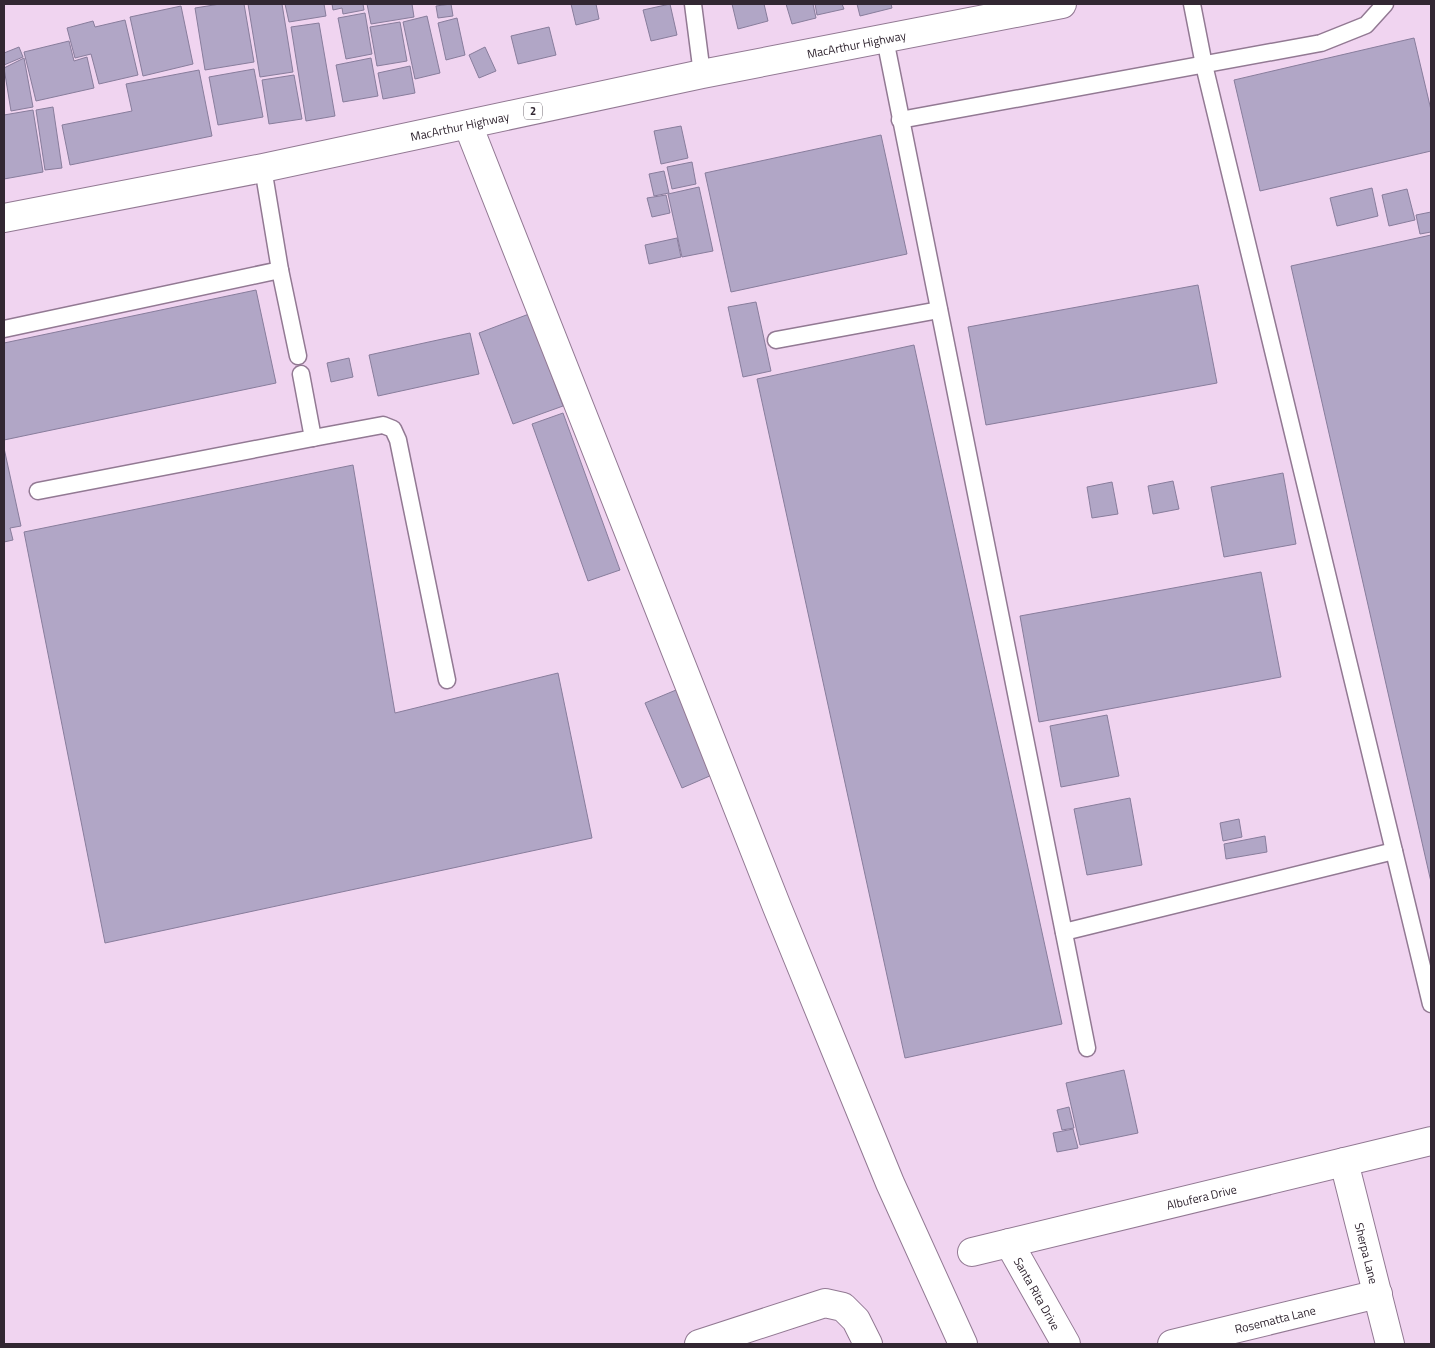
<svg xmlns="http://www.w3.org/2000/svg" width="1435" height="1348" viewBox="0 0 1435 1348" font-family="'Titillium Web',sans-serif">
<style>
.building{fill:#b1a6c6;stroke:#887d9c}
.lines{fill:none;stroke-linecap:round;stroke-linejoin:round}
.lane-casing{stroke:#927993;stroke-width:19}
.street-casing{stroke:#927993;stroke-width:30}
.highway-casing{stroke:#927993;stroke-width:30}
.lane{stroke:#fff;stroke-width:16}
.street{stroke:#fff;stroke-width:28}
.highway{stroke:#fff;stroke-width:28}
.labels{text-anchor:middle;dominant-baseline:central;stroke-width:4;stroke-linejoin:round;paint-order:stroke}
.shield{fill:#fff;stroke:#706870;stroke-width:1}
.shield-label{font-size:11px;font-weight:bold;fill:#322732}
.street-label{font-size:12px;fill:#322732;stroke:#fff}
</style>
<rect width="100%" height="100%" fill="#f0d4f0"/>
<!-- building -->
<g class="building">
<path d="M 220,4 L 244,4 L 254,62 L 205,70 L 195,8 Z"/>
<path d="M 248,4 L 282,4 L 293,72 L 260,77 Z"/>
<path d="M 285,4 L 324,4 L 326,16 L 289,22 Z"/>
<path d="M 332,4 L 363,4 L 364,10 L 343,14 L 342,8 L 333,10 Z"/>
<path d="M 367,4 L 412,4 L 414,17 L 371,24 Z"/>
<path d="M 451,4 L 453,16 L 438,18 L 436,6 Z"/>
<path d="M 571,4 L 596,4 L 599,19 L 576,25 Z"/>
<path d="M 670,4 L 677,35 L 651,41 L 643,10 Z"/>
<path d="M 732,4 L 764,4 L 768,21 L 738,29 Z"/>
<path d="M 786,4 L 813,4 L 816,18 L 792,24 Z"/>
<path d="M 815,4 L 842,4 L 844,9 L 817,15 Z"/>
<path d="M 857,4 L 891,4 L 892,8 L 860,16 Z"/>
<path d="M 181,6 L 193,64 L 143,76 L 130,17 Z"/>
<path d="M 365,13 L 372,54 L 346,59 L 338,18 Z"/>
<path d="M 427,16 L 440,73 L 415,79 L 403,22 Z"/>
<path d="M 457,18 L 465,55 L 446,60 L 438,23 Z"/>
<path d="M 125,20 L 138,75 L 99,84 L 91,54 L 75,58 L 67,28 L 93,21 L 95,27 Z"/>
<path d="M 400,22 L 407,61 L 377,66 L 370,27 Z"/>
<path d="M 319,23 L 335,116 L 306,121 L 291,27 Z"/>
<path d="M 549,27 L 556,55 L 518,64 L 511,36 Z"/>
<path d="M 1414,38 L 1431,110 L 1431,151 L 1260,191 L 1234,80 Z"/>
<path d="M 69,41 L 74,61 L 87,57 L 94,88 L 36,101 L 24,52 Z"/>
<path d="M 19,47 L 23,57 L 4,65 L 4,53 Z"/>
<path d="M 485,47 L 496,71 L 479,78 L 469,55 Z"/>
<path d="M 24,58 L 33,107 L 11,111 L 4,68 Z"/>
<path d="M 371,58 L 378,96 L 343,102 L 336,65 Z"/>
<path d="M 410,66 L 415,93 L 383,99 L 378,73 Z"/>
<path d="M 254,69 L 263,117 L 218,125 L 209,77 Z"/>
<path d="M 199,70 L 212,136 L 70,165 L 62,125 L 132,111 L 126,84 Z"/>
<path d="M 294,75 L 302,119 L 269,124 L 262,80 Z"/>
<path d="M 53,107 L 62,168 L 45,170 L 36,110 Z"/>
<path d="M 33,110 L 43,172 L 4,179 L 4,115 Z"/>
<path d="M 681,126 L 688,158 L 661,164 L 654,131 Z"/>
<path d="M 881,135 L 907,254 L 731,292 L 705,173 Z"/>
<path d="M 692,162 L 696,184 L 672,189 L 667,167 Z"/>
<path d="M 664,171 L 669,193 L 654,196 L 649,174 Z"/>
<path d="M 699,187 L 713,251 L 682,257 L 668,194 Z"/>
<path d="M 1372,188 L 1378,216 L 1337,226 L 1330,198 Z"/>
<path d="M 1407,189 L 1415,220 L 1389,226 L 1382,195 Z"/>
<path d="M 666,195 L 670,213 L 652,217 L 647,198 Z"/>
<path d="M 1431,212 L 1431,232 L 1420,234 L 1416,215 Z"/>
<path d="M 1431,235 L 1431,882 L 1291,266 Z"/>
<path d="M 677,238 L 681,257 L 649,264 L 645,245 Z"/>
<path d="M 1198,285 L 1217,383 L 986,425 L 968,327 Z"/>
<path d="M 256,290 L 276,383 L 4,440 L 4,343 Z"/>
<path d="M 756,302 L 771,371 L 743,377 L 728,307 Z"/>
<path d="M 529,314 L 563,406 L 513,424 L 479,333 Z"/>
<path d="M 470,333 L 479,374 L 378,396 L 369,355 Z"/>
<path d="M 914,345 L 1062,1024 L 905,1058 L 757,379 Z"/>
<path d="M 349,358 L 353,377 L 331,382 L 327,363 Z"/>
<path d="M 563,413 L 620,570 L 588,581 L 532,424 Z"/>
<path d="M 4,448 L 21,526 L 10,528 L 13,540 L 4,542 Z"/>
<path d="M 353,465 L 395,713 L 558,673 L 592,838 L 105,943 L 24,532 Z"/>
<path d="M 1283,473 L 1296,544 L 1224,557 L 1211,487 Z"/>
<path d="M 1173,481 L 1179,509 L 1153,514 L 1148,486 Z"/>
<path d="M 1112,482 L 1118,514 L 1092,518 L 1087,487 Z"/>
<path d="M 1261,572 L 1281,677 L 1039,722 L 1020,616 Z"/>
<path d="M 676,690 L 712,775 L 682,788 L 645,703 Z"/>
<path d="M 1107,715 L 1119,776 L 1061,787 L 1050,726 Z"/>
<path d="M 1130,798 L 1142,865 L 1087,875 L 1074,809 Z"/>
<path d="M 1239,819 L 1242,837 L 1223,841 L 1220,823 Z"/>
<path d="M 1265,836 L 1267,852 L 1226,859 L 1224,844 Z"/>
<path d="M 1124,1070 L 1138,1133 L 1080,1145 L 1066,1083 Z"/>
<path d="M 1069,1107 L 1074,1128 L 1062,1130 L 1057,1110 Z"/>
<path d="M 1073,1129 L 1078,1148 L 1057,1152 L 1053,1133 Z"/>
</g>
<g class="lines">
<!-- lane casing -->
<g class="lane-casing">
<g id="lane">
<path d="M 693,4 L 702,74"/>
<path d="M 1192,4 L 1204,65 L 1431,1004"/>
<path d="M 885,39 L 1087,1048"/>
<path d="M 900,120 L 1321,43 L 1366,25 L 1385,4"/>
<path d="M 263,168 L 280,270 L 298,356"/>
<path d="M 4,329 L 280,270"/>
<path d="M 776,340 L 939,310"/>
<path d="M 313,438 L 383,425 L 393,429 L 398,440 L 447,680"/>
<path d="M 38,491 L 313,438 L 301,374"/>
<path d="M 1064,932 L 1394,851"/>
</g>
</g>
<!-- street casing -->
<g class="street-casing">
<g id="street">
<path d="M 468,125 L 777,907 L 890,1183 L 963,1344"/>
<path id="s1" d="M 1344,1162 L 1390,1344"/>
<path id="s2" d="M 1009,1243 L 1066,1344"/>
<path id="s3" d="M 972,1252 L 1431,1141"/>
<path d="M 699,1344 L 825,1303 L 843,1307 L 856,1320 L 868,1344"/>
<path id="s4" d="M 1172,1344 L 1378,1294"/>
</g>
</g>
<!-- highway casing -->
<g class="highway-casing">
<g id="highway">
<path id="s5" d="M 4,218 L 263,168 L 702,74 L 1062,4"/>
</g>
</g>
<!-- lane -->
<use href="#lane" class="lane"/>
<!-- street -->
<use href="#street" class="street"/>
<!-- highway -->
<use href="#highway" class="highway"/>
</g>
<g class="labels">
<!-- shield labels -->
<rect class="shield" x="524" y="102.5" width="18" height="17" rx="4"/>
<g class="shield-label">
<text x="533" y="111">2</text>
</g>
<!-- street labels -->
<g class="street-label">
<text stroke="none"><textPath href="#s5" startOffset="870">MacArthur Highway</textPath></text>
<text stroke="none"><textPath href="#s5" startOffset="465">MacArthur Highway</textPath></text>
<text stroke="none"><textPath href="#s3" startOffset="236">Albufera Drive</textPath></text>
<text stroke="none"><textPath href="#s1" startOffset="94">Sherpa Lane</textPath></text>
<text stroke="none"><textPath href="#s2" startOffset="58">Santa Rita Drive</textPath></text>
<text stroke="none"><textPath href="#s4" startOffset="106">Rosematta Lane</textPath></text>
</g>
</g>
<!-- border -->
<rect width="1435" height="1348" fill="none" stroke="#322732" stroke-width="10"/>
</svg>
